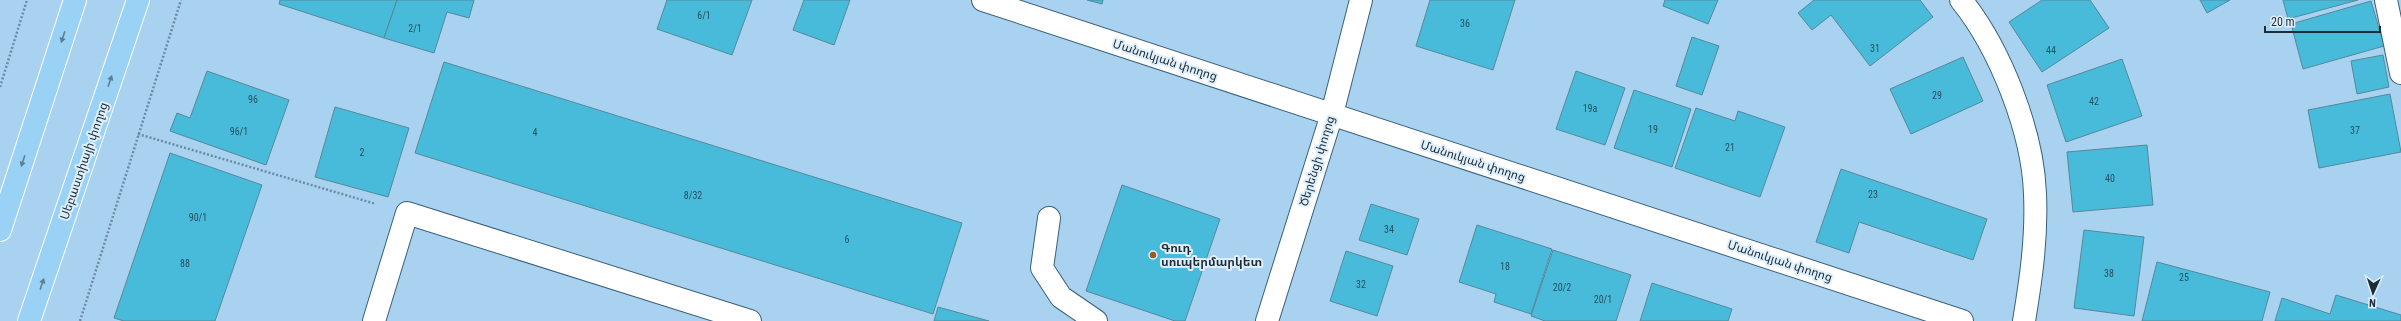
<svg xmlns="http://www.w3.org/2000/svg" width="2401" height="321" viewBox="0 0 2401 321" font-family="'Roboto Condensed','Noto Sans Armenian',sans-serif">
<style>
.building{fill:#48bbda;stroke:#558999}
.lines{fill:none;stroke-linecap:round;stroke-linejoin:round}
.minor-casing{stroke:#3a617b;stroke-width:24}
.major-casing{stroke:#fff;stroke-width:24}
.path{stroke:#6c8ba2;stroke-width:2.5;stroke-dasharray:2 2;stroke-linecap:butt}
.minor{stroke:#fff;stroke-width:22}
.major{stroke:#9ad2f5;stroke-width:22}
.oneway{fill:#5b7f96}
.poi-dot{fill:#995b21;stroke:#dff0fc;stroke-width:1.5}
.labels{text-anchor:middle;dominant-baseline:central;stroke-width:4;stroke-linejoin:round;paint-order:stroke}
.number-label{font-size:10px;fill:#275060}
.street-label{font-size:12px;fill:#1c2c38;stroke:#dff0fc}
.poi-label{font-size:12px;font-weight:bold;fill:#1c2c38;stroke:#dff0fc;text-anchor:start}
</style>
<rect width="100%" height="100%" fill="#a8d2f0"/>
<!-- building -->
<g class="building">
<path d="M 280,0 L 397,0 L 384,38 L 279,4 Z"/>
<path d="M 397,0 L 474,0 L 469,18 L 447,12 L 434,53 L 384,38 Z"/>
<path d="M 667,0 L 752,0 L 732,55 L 657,29 Z"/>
<path d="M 804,0 L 850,0 L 834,45 L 793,30 Z"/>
<path d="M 1087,0 L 1103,0 L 1102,4 Z"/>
<path d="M 1430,0 L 1515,0 L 1493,70 L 1416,46 Z"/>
<path d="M 1665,0 L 1718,0 L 1708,24 L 1663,6 Z"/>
<path d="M 1814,0 L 1920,0 L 1933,17 L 1870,66 L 1831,15 L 1812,30 L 1798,13 Z"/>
<path d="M 2042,0 L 2090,0 L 2109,28 L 2042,72 L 2009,22 Z"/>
<path d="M 2200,0 L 2230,0 L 2207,13 Z"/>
<path d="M 2283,0 L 2358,0 L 2288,19 Z"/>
<path d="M 2371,1 L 2384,46 L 2303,69 L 2291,24 Z"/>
<path d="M 1692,37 L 1719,46 L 1702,95 L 1676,86 Z"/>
<path d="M 2383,55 L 2389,87 L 2357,94 L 2351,61 Z"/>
<path d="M 1963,57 L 1983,101 L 1911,134 L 1890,89 Z"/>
<path d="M 2122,59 L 2142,116 L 2066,142 L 2047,85 Z"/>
<path d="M 444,62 L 962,223 L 933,314 L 415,153 Z"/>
<path d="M 207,71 L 289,100 L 266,165 L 170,131 L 177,113 L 190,118 Z"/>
<path d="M 1576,71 L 1625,88 L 1605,145 L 1556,129 Z"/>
<path d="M 1634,90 L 1691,109 L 1672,167 L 1614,148 Z"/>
<path d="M 2390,94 L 2401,152 L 2319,168 L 2308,110 Z"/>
<path d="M 335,107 L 409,128 L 388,197 L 315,177 Z"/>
<path d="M 1696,108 L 1735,121 L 1738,111 L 1785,127 L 1760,197 L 1675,168 Z"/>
<path d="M 2147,145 L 2153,205 L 2073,212 L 2067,152 Z"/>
<path d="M 170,153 L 262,185 L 215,321 L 124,321 L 114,318 Z"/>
<path d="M 1841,169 L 1987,219 L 1973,260 L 1859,222 L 1849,253 L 1816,242 Z"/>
<path d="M 1122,185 L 1220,219 L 1185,321 L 1175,321 L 1086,291 Z"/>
<path d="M 1371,204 L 1419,219 L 1407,255 L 1359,240 Z"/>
<path d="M 1477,225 L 1552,249 L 1531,314 L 1494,302 L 1496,294 L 1459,282 Z"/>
<path d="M 2084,230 L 2144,237 L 2134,316 L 2074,308 Z"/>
<path d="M 1553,250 L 1631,275 L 1616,321 L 1545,321 L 1531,316 Z"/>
<path d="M 1346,251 L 1393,266 L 1377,316 L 1330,301 Z"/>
<path d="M 2157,262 L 2270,292 L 2262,321 L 2142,321 Z"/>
<path d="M 1652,283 L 1732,309 L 1728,321 L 1640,321 Z"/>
<path d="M 2336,295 L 2401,315 L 2401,321 L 2275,321 L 2282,298 L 2330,314 Z"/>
<path d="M 938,307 L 989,321 L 934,321 Z"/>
</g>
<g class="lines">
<!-- minor casing -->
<g class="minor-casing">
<g id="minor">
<path d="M 983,0 L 1962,321"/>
<path d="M 1961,0 C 2000,48 2033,132 2035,194 C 2037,237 2031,279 2024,321"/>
<path d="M 2386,0 L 2401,73"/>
<path d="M 1049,218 L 1042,268 L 1061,297 L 1096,321"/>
<path d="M 374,321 L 407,213 L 750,321"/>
<path d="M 1267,321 L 1332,114 L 1361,0"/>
</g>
</g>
<!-- major casing -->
<g class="major-casing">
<g id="major">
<path d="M 0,230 L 75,0"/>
<path d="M 29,321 L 138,0"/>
</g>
</g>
<!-- path -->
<g class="path">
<path d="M 0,87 L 27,0"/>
<path d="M 138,134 L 376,204"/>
<path d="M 80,321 L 181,0"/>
</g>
<!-- minor -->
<use href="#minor" class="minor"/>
<!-- major -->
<use href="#major" class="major"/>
</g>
<!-- one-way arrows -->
<defs><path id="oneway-solid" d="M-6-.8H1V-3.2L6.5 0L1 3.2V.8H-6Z"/></defs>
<g class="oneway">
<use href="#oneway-solid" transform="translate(63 37) rotate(108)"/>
<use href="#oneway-solid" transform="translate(110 81) rotate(-71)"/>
<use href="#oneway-solid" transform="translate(23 161) rotate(108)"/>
<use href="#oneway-solid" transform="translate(42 284) rotate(-71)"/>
</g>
<!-- markers -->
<circle class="poi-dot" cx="1153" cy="255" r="4"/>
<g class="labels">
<!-- number labels -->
<g class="number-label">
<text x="704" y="15">6/1</text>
<text x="1465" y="23">36</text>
<text x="415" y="28">2/1</text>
<text x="1875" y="48">31</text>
<text x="2051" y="50">44</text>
<text x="1937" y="95">29</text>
<text x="253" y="99">96</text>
<text x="2094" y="101">42</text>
<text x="1590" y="108">19a</text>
<text x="1653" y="129">19</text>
<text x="2355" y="130">37</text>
<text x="239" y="131">96/1</text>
<text x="535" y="132">4</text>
<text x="1730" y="147">21</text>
<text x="362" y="152">2</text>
<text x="2110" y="178">40</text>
<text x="1873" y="194">23</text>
<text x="693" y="195">8/32</text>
<text x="198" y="217">90/1</text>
<text x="1389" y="229">34</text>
<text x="847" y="239">6</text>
<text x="185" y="263">88</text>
<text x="1505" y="266">18</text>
<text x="2109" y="273">38</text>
<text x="2184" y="277">25</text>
<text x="1361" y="284">32</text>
<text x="1562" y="287">20/2</text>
<text x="1603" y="299">20/1</text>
</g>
<!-- street labels -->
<g class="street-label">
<text transform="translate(1165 60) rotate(18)">Մանուկյան փողոց</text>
<text transform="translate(84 161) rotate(-71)">Սեբաստիայի փողոց</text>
<text transform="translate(1317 161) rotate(-73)">Ծերենցի փողոց</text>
<text transform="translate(1473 161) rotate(18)">Մանուկյան փողոց</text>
<text transform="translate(1780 261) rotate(18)">Մանուկյան փողոց</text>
</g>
<!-- poi labels -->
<g class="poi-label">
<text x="1161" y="248">Գուդ<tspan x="1161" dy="14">սուպերմարկետ</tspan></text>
</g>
</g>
<!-- north arrow -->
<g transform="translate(2373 293) rotate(183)" stroke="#dff0fc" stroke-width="3" paint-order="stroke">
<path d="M0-3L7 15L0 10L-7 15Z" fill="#1c2c38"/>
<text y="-6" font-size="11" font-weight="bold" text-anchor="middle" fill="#1c2c38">N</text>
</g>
<!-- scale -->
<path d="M2265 26v6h115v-6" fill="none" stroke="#1c2c38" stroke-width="2"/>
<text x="2271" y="26" font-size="12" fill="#1c2c38" stroke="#dff0fc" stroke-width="3" paint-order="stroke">20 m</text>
</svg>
